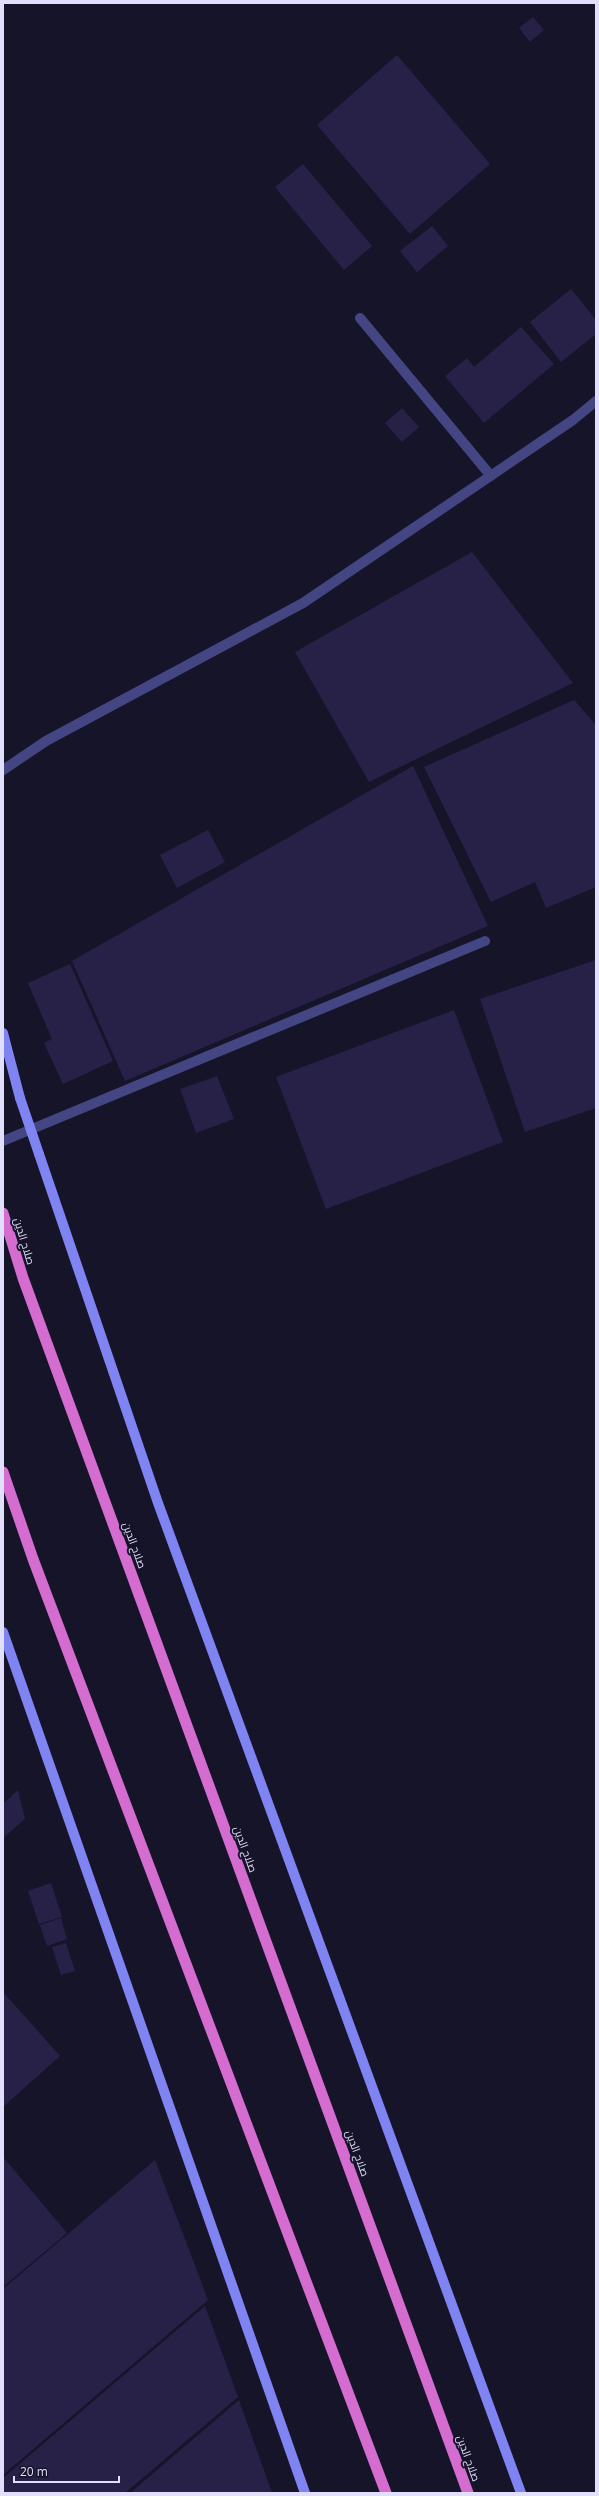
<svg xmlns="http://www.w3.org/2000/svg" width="599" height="2496" viewBox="0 0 599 2496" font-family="'Open Sans',Cairo,sans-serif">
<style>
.building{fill:#272148}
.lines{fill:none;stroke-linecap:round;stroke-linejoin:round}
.service{stroke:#444583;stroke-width:10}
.minor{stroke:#444583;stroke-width:10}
.secondary{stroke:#8083f2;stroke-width:10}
.trunk{stroke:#d56cd0;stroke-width:11}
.secondary-bridge{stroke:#8083f2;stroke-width:10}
.labels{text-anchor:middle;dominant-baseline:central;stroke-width:4;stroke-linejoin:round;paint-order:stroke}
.street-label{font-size:11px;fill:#e1dffc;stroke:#161429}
</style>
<rect width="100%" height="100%" fill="#161429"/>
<!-- building -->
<g class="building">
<path d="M 533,17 L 544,30 L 530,42 L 519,28 Z"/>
<path d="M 397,55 L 490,164 L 410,234 L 317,125 Z"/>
<path d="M 303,164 L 372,246 L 344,270 L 275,187 Z"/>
<path d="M 432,226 L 448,246 L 417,272 L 400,251 Z"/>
<path d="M 571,289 L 596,320 L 596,334 L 561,362 L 530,322 Z"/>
<path d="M 521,327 L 554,364 L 484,423 L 445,376 L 467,358 L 474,367 Z"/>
<path d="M 402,408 L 419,427 L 402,442 L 385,423 Z"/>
<path d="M 472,552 L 573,683 L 369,782 L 295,652 Z"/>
<path d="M 574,700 L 596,725 L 596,887 L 546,908 L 535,882 L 491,902 L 424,767 Z"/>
<path d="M 413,766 L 488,926 L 125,1081 L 72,961 Z"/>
<path d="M 208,830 L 225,862 L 177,888 L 160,855 Z"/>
<path d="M 596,960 L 596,1108 L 525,1132 L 480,999 Z"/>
<path d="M 70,964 L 113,1061 L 63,1084 L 44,1043 L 52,1039 L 28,983 Z"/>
<path d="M 454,1010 L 503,1142 L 326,1209 L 276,1077 Z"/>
<path d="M 217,1076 L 234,1119 L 196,1133 L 180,1089 Z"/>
<path d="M 18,1790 L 25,1819 L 3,1838 L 3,1804 Z"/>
<path d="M 51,1883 L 62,1917 L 39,1924 L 28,1891 Z"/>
<path d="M 61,1918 L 67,1939 L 47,1946 L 40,1925 Z"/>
<path d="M 66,1943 L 75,1971 L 61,1975 L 52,1947 Z"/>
<path d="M 3,1992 L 60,2056 L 3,2107 Z"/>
<path d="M 3,2157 L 67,2233 L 3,2287 Z"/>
<path d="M 155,2160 L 208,2300 L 3,2475 L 3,2289 Z"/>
<path d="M 205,2306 L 238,2397 L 125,2493 L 3,2493 L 3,2478 Z"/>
<path d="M 239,2400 L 272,2493 L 130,2493 Z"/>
</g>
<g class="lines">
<!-- service -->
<g class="service">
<path d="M 360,318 L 491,476"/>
<path d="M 3,1141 L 485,941"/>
</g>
<!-- minor -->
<path class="minor" d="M 3,770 L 46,741 L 303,603 L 573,420 L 596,401"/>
<!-- secondary -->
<g class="secondary">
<path d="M 3,1033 L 20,1098"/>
<path d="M 39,1154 L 158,1503 L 521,2493"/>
<path d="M 3,1632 L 305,2493"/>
</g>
<!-- trunk -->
<g class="trunk">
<path d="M 3,1213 L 23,1278 L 468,2493"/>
<path d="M 3,1472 L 33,1559 L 386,2493"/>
</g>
<!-- secondary-bridge -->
<path class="secondary-bridge" d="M 20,1098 L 39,1154"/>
</g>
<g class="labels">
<!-- street labels -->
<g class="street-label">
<text transform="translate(25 1241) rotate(73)">صلاح الدين</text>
<text transform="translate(135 1545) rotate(70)">صلاح الدين</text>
<text transform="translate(246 1849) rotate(70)">صلاح الدين</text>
<text transform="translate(358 2153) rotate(70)">صلاح الدين</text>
<text transform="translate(469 2458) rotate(70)">صلاح الدين</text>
</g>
</g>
<!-- border -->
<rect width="599" height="2496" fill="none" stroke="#e1dffc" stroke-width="8"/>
<!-- scale -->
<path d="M14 2476v6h105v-6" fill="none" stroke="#e1dffc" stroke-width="2"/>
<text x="20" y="2476" font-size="12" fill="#e1dffc" stroke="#161429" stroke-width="3" paint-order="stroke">20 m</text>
</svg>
